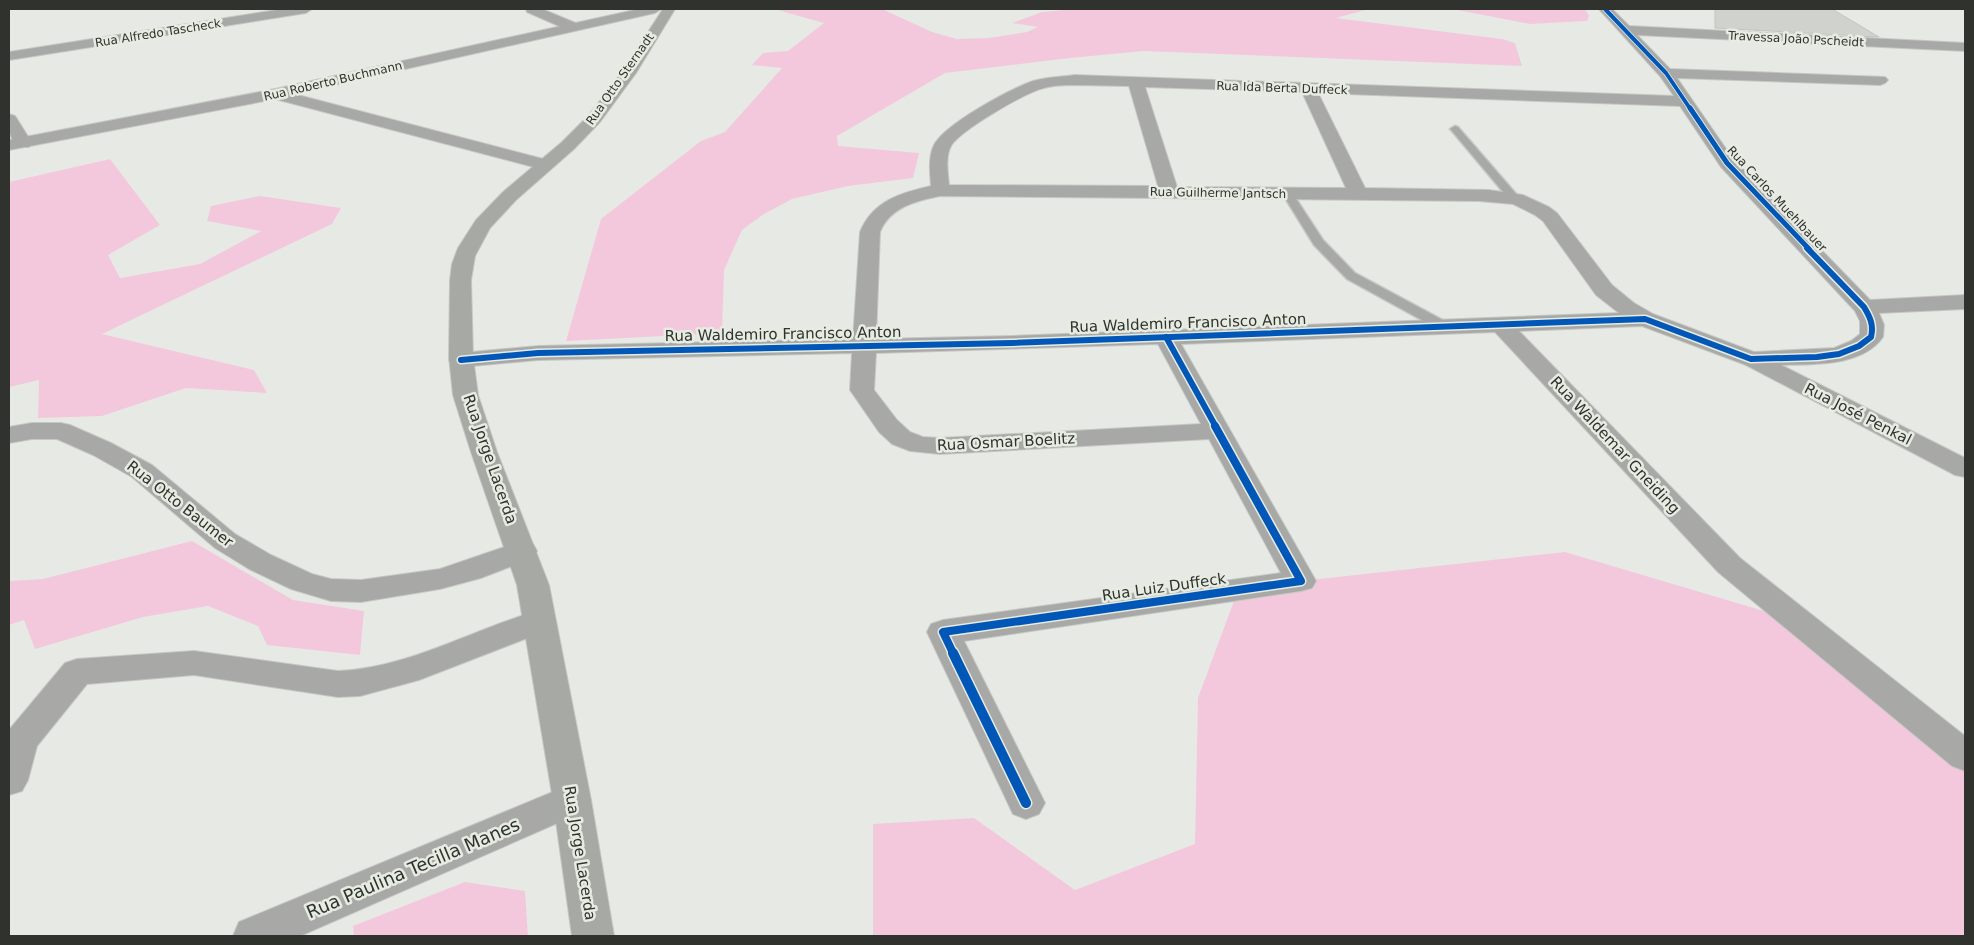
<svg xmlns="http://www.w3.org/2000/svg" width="1974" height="945" viewBox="0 0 1974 945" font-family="'DejaVu Sans',sans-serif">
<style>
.green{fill:#f4c8dc}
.building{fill:#d0d2cd;stroke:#c2c4c0}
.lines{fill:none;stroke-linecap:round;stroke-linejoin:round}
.service-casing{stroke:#c6c8c4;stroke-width:3}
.minor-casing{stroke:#c6c8c4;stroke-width:2}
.tertiary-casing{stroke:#c6c8c4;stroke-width:2}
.secondary-casing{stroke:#c6c8c4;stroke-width:2}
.service{fill:#a8a9a7;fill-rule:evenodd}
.minor{fill:#a8a9a7;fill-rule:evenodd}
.tertiary{fill:#a8a9a7;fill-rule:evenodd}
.secondary{fill:#a7a9a5;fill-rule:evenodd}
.cycleway-far4-casing{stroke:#e7ece2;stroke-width:5.5}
.cycleway-far3-casing{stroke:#e7ece2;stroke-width:7}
.cycleway-far2-casing{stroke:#e7ece2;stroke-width:9}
.cycleway-far1-casing{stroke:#e7ece2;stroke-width:11}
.cycleway-casing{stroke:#e7ece2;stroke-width:13}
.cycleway-far4{stroke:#0057b8;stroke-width:4}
.cycleway-far3{stroke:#0057b8;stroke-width:5}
.cycleway-far2{stroke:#0057b8;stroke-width:6}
.cycleway-far1{stroke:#0057b8;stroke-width:8}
.cycleway{stroke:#0057b8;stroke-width:10}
.labels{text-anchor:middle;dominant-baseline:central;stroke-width:5;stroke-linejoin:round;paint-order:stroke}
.far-street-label{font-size:12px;fill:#30322e;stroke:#e7ece2}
.street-label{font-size:15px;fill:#30322e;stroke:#e7ece2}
.near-street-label{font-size:18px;fill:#30322e;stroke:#e7ece2}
</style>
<rect width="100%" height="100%" fill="#e7eae4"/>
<!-- green -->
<g class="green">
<path d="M 774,9 L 882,9 L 932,32 L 957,39 L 988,38 L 1027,32 L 1038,27 L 1012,23 L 1042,12 L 1078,9 L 1369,9 L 1336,18 L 1502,39 L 1515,43 L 1522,66 L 1144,51 L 1070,58 L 945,73 L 837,136 L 838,146 L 919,153 L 913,178 L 848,186 L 792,199 L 764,214 L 742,230 L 724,270 L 722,333 L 566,341 L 601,219 L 701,141 L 725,132 L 782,68 L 752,65 L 763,53 L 788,51 L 824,23 Z"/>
<path d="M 1452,9 L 1585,9 L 1589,16 L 1587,21 L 1530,24 Z"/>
<path d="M 110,159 L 160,225 L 108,255 L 120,278 L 200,264 L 261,231 L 207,221 L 211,206 L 260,196 L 341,208 L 332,224 L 102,334 L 254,370 L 267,393 L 186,388 L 102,416 L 38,418 L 39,380 L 9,387 L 9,182 Z"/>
<path d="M 192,541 L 293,600 L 364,611 L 360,655 L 267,645 L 258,626 L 208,606 L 143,617 L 35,649 L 24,620 L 9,625 L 9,581 L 43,579 Z"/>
<path d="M 1565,552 L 1798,621 L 1965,756 L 1965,936 L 873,936 L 873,824 L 974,818 L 1075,890 L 1195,844 L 1198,698 L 1238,590 L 1301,581 Z"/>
<path d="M 465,882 L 525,891 L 528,936 L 354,936 L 353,926 Z"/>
</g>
<!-- building -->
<path class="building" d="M 1715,9 L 1832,9 L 1879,37 L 1715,28 Z"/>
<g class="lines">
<!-- service casing -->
<g class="service-casing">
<g id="service">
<path d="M 1455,126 L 1458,127 L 1517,195 L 1519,197 L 1517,199 L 1509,199 L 1452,131 L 1450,129 Z"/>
<path d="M 1287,190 L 1291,191 L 1323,240 L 1355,273 L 1450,324 L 1452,327 L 1450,330 L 1440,330 L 1347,279 L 1314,245 L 1282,193 Z"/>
</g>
</g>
<!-- minor casing -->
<g class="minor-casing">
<g id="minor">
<path d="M 283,9 L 312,9 L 306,13 L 9,60 L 9,52 Z"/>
<path d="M 526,9 L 542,9 L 578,24 L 580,27 L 578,30 L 568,30 L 527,12 Z"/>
<path d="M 1599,9 L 1612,9 L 1629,26 L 1965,43 L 1965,51 L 1637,35 L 1670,69 L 1885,77 L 1888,80 L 1885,83 L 1880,85 L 1677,78 L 1733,159 L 1870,300 L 1965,295 L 1965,309 L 1879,313 L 1884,325 L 1883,337 C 1862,367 1813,364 1781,365 L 1965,458 L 1965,477 L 1955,475 L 1746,365 L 1642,326 L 1519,331 L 1740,558 L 1965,736 L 1965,771 L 1952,766 L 1718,572 L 1495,332 L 1181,344 L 1316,581 L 1312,588 L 1301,591 L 964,641 L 1045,803 L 1039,814 L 1026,819 L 1013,814 L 927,632 L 931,624 L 943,620 L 1281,573 L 1209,439 L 940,454 L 910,451 L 892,444 L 879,432 L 850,390 L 852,353 L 538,360 L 461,367 L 453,365 L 449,360 L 453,355 L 461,353 L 538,346 L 853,339 L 860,232 C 873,201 900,193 931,186 C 930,173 928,157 934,145 C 945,124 1010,89 1033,81 C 1047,77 1061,77 1075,75 L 1674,96 L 1660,76 ZM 1075,85 L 1129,86 L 1158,186 L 949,185 C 948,173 945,157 951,146 C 959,131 1026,92 1044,88 C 1054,85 1065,85 1075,85 ZM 1145,87 L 1302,92 L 1346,188 L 1177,187 ZM 1318,93 L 1680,106 L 1721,167 L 1855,311 L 1860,321 L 1860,334 L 1851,341 L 1834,348 L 1754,352 L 1653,314 L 1634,303 L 1612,285 L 1557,213 L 1549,207 L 1523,195 L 1489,190 L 1365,188 ZM 940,196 L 1479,201 L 1513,204 L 1535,215 L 1543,221 L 1596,295 L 1619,313 L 1012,336 L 876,339 L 880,232 C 890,207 916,201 940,196 ZM 1158,344 L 1201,424 L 940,438 L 923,437 L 910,432 L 897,420 L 874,390 L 876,353 Z"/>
<path d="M 9,114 L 15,116 L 17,119 L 32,143 L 29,147 L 17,147 C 9,136 8,127 9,114 Z"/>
<path d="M 32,423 L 61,423 L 70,425 L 111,443 L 152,465 L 235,534 L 271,555 L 312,574 L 331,579 L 361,580 L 440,569 L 522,541 L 533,544 L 537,551 L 533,558 L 481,578 L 440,589 L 361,602 L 331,601 L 291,589 L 249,569 L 215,548 L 132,477 L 93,455 L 57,439 L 32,439 L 9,443 L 9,427 Z"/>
<path d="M 540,610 L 551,613 L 556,621 L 551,629 L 419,680 L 360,696 L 338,697 L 194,675 L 87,684 L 37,746 L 28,780 L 22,791 L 9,795 L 9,730 L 65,663 L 77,659 L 194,651 L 338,671 C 409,668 473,629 540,610 Z"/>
<path d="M 572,784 L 585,789 L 591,800 L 585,811 L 300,936 L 233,936 L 239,922 Z"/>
</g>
</g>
<!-- tertiary casing -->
<g class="tertiary-casing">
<path id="tertiary" d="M 639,9 L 661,9 L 655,13 L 294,94 L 551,161 L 554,165 L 551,169 L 545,170 L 275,99 L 9,150 L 9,140 L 275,89 Z"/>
</g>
<!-- secondary casing -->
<g class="secondary-casing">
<path id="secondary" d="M 663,9 L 675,9 L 636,73 L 600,122 L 574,149 L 516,200 L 490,228 L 475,256 L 471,280 L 473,357 L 478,395 L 497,452 L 549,585 L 591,800 L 614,936 L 572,936 L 553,800 L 517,585 L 471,452 L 453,395 L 449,357 L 450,280 L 452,264 L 458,248 L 476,220 L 503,192 L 562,142 L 589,115 L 622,72 Z"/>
</g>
<!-- service -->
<use href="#service" class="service"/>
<!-- minor -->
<use href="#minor" class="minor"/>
<!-- tertiary -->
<use href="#tertiary" class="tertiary"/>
<!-- secondary -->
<use href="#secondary" class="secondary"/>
<!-- cycleway-far4 casing -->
<g class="cycleway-far4-casing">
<path id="cycleway-far4" d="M 1605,9 L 1666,73 L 1691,110"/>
</g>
<!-- cycleway-far3 casing -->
<g class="cycleway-far3-casing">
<path id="cycleway-far3" d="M 1690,108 L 1727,163 L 1809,249"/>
</g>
<!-- cycleway-far2 casing -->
<g class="cycleway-far2-casing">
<g id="cycleway-far2">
<path d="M 1166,337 L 1216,427"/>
<path d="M 461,360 L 538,353 L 1012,343 L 1645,319 L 1751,359 L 1817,357 L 1839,354 L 1859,346 L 1871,337 C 1874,325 1870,317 1864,307 L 1807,248"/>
</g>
</g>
<!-- cycleway-far1 casing -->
<g class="cycleway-far1-casing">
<path id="cycleway-far1" d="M 954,655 L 943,632 L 1301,581 L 1215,426"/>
</g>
<!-- cycleway casing -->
<g class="cycleway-casing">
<path id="cycleway" d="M 953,653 L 1026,803"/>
</g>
<!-- cycleway-far4 -->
<use href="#cycleway-far4" class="cycleway-far4"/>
<!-- cycleway-far3 -->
<use href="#cycleway-far3" class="cycleway-far3"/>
<!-- cycleway-far2 -->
<use href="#cycleway-far2" class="cycleway-far2"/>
<!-- cycleway-far1 -->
<use href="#cycleway-far1" class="cycleway-far1"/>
<!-- cycleway -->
<use href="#cycleway" class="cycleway"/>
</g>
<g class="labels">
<!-- far-street labels -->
<g class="far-street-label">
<text transform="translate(158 33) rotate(-9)">Rua Alfredo Tascheck</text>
<text transform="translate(1796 39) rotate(3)">Travessa João Pscheidt</text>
<text transform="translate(620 79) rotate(-55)">Rua Otto Sternadt</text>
<text transform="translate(333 81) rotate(-13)">Rua Roberto Buchmann</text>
<text transform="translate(1282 88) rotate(2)">Rua Ida Berta Duffeck</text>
<text transform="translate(1218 193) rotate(1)">Rua Guilherme Jantsch</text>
<text transform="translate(1777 199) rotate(47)">Rua Carlos Muehlbauer</text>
</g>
<!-- street labels -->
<g class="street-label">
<text transform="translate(1188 323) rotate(-2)">Rua Waldemiro Francisco Anton</text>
<text transform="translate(783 334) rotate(-1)">Rua Waldemiro Francisco Anton</text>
<text transform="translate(1858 414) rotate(27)">Rua José Penkal</text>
<text transform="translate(1006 442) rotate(-3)">Rua Osmar Boelitz</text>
<text transform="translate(1615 445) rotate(47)">Rua Waldemar Gneiding</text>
<text transform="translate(490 459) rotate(71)">Rua Jorge Lacerda</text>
<text transform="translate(180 504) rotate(38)">Rua Otto Baumer</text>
<text transform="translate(1164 587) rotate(-8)">Rua Luiz Duffeck</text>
<text transform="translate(580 853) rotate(81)">Rua Jorge Lacerda</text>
</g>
<!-- near-street labels -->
<g class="near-street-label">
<text transform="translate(413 868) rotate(-23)">Rua Paulina Tecilla Manes</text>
</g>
</g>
<!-- border -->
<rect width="1974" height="945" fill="none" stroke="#30322e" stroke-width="20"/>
</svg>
